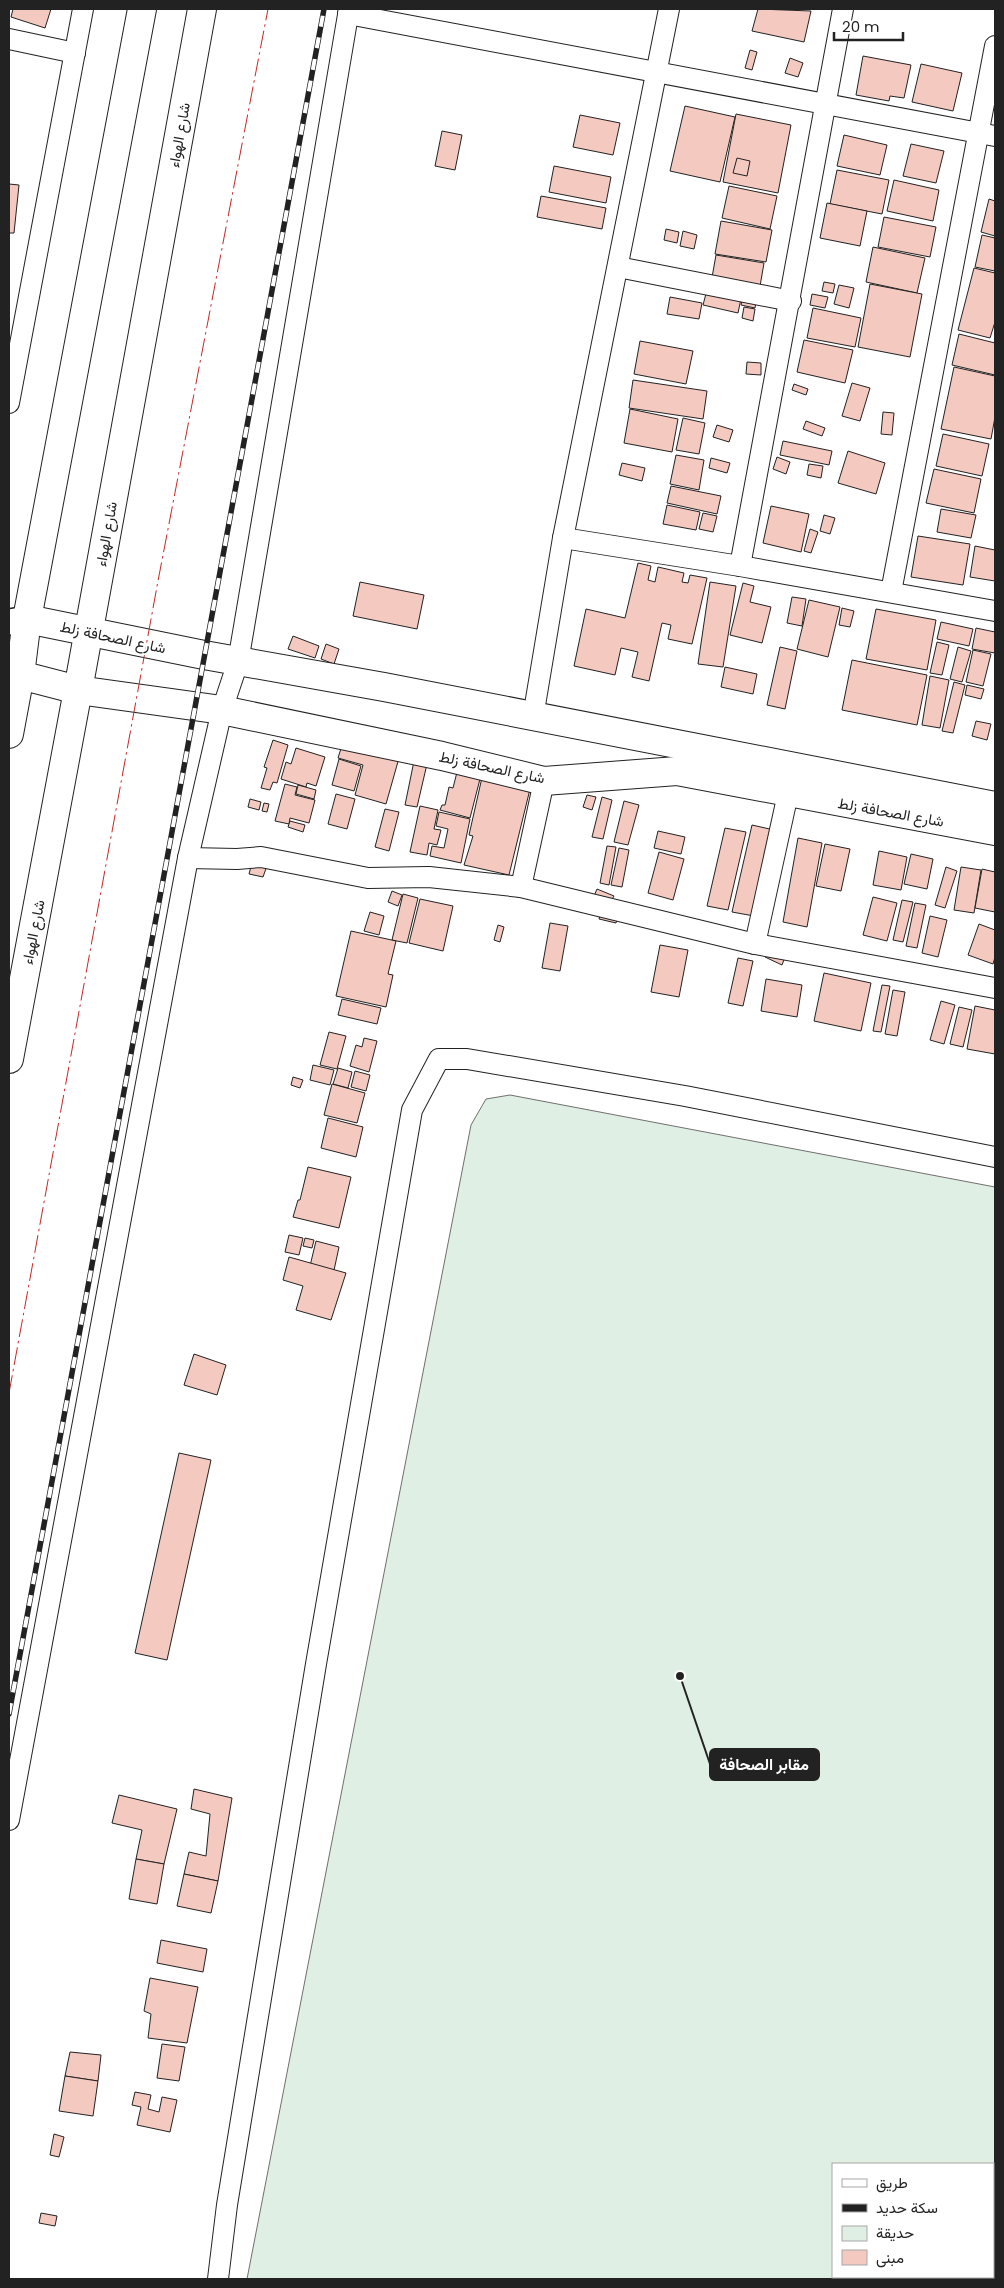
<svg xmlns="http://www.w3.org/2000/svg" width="1004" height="2288" viewBox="0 0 1004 2288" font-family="Poppins,Vazirmatn,sans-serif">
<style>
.green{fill:#e0efe3;stroke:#6f6f6f;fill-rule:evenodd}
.building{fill:#f3c9c0;stroke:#222}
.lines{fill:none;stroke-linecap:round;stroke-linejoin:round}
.minor-casing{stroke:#222;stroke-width:22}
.tertiary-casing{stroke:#222;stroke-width:28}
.trunk-casing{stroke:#222;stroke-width:30}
.minor{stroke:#fff;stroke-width:20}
.tertiary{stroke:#fff;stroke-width:25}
.trunk{stroke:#fff;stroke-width:28}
.rail-casing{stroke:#222;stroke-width:5.5}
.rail{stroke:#fff;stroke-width:4;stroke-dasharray:11;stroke-linecap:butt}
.power{stroke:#c62828;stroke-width:1;stroke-dasharray:18 4 2.5 4;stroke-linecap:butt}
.labels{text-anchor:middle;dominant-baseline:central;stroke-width:4;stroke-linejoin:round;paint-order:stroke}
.street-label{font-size:15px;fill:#222;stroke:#fff}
.leader{fill:none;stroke:#222;stroke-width:2}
.callout-dot{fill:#222;stroke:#fff;stroke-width:2}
.callout{fill:#222;stroke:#222;stroke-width:2}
.callout-label{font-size:16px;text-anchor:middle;font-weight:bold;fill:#fff}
</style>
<rect width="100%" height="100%" fill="#fff"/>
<!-- green -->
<path class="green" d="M 510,1095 L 995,1187 L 995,2279 L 247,2279 L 471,1125 L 486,1099 ZM 833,2164 L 993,2164 L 993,2277 L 833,2277 Z"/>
<!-- building -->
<g class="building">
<path d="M 13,9 L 51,9 L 45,28 L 11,17 Z"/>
<path d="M 758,9 L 811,11 L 804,42 L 752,31 Z"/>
<path d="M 750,50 L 757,52 L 752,70 L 745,68 Z"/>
<path d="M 863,56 L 911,65 L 904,98 L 890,96 L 889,101 L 856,95 Z"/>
<path d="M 790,58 L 803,63 L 798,77 L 785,73 Z"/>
<path d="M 921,64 L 962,73 L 953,111 L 912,102 Z"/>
<path d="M 685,106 L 735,117 L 720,182 L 670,171 Z"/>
<path d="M 736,114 L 791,125 L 778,193 L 723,182 Z"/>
<path d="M 580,115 L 620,123 L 613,155 L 573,147 Z"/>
<path d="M 442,131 L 462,135 L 455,170 L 435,166 Z"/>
<path d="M 844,135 L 887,145 L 880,175 L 837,166 Z"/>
<path d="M 911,144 L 944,151 L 936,183 L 903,176 Z"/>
<path d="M 737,158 L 750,161 L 747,176 L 733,173 Z"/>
<path d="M 554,166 L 611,177 L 606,203 L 549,192 Z"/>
<path d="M 837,170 L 889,180 L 882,214 L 830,204 Z"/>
<path d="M 894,180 L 939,190 L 933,221 L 887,211 Z"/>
<path d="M 9,184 L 19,185 L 14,233 L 9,233 Z"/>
<path d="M 729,186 L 777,196 L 770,229 L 722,218 Z"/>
<path d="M 541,196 L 606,208 L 602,229 L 537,217 Z"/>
<path d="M 989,199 L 995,201 L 995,236 L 981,232 Z"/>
<path d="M 827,203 L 867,211 L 860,246 L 820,238 Z"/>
<path d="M 884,217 L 936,227 L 930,257 L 878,247 Z"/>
<path d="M 721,221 L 772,230 L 766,262 L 715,254 Z"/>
<path d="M 666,229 L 679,232 L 677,243 L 664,240 Z"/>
<path d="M 683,231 L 697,235 L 694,249 L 680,246 Z"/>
<path d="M 982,235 L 995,238 L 995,271 L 975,267 Z"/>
<path d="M 873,247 L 925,258 L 917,293 L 866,282 Z"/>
<path d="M 716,255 L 764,263 L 759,292 L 711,283 Z"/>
<path d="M 974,268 L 995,273 L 995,322 L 990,338 L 958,330 Z"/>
<path d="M 824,282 L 835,284 L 833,293 L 822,291 Z"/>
<path d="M 870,284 L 922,294 L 910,357 L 858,347 Z"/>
<path d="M 839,285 L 854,288 L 849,308 L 834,304 Z"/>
<path d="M 708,286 L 742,294 L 738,313 L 703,305 Z"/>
<path d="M 744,293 L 757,296 L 755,308 L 741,305 Z"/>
<path d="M 812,294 L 828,297 L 825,308 L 810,305 Z"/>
<path d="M 670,297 L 702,303 L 699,319 L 667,314 Z"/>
<path d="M 744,307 L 755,309 L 753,321 L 742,318 Z"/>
<path d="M 813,308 L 861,318 L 855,347 L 807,338 Z"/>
<path d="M 959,334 L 995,343 L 995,375 L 952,365 Z"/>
<path d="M 804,340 L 853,350 L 845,383 L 797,372 Z"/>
<path d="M 640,341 L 693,351 L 686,384 L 634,374 Z"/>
<path d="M 747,362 L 761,363 L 761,375 L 746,374 Z"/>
<path d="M 954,367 L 995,376 L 995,417 L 991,439 L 941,429 Z"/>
<path d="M 633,380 L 707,391 L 703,419 L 629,408 Z"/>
<path d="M 852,383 L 870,388 L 860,421 L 842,416 Z"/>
<path d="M 794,384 L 808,389 L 806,395 L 792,390 Z"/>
<path d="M 630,409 L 678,419 L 672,452 L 624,443 Z"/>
<path d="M 883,412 L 894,413 L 892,435 L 881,434 Z"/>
<path d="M 683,418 L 705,423 L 699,454 L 676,450 Z"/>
<path d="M 806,421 L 825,428 L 822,436 L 803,429 Z"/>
<path d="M 717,425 L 733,430 L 729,442 L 713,437 Z"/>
<path d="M 943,434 L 989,444 L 982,476 L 936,466 Z"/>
<path d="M 783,441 L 832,451 L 829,465 L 780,455 Z"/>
<path d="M 848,451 L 885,463 L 876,494 L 838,483 Z"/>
<path d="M 676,455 L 704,460 L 699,490 L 670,484 Z"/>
<path d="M 777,457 L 790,462 L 786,474 L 773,469 Z"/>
<path d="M 711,458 L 730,463 L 727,473 L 709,468 Z"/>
<path d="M 622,463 L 645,468 L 642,481 L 619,475 Z"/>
<path d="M 809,464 L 823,466 L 821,478 L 807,475 Z"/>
<path d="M 934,469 L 981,479 L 974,513 L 926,503 Z"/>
<path d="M 671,486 L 721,496 L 717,514 L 667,503 Z"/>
<path d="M 667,505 L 700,512 L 696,530 L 663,524 Z"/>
<path d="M 771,506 L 809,514 L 801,552 L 763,543 Z"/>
<path d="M 941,509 L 976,515 L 971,538 L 937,532 Z"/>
<path d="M 703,513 L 717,516 L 713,532 L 699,529 Z"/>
<path d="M 824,515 L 835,518 L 830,534 L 820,531 Z"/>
<path d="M 810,529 L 818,532 L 811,553 L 804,551 Z"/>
<path d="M 918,536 L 970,544 L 963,585 L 911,577 Z"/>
<path d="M 975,546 L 995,550 L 995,581 L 970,577 Z"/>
<path d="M 638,563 L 651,566 L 648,580 L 655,582 L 658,567 L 684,573 L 682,582 L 688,583 L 690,575 L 707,578 L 692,644 L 668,639 L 671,625 L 662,623 L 649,681 L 632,677 L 638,652 L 621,648 L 615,675 L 574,666 L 586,609 L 625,618 Z"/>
<path d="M 360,582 L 424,595 L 417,629 L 353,616 Z"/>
<path d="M 710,582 L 736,586 L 723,667 L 698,664 Z"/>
<path d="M 743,583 L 754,586 L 750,602 L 771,607 L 762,643 L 730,635 Z"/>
<path d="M 792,597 L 806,599 L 802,626 L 787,623 Z"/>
<path d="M 809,600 L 840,607 L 828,657 L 797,649 Z"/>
<path d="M 842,608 L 854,611 L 850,627 L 839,625 Z"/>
<path d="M 876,609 L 936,620 L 927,670 L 866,659 Z"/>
<path d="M 941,622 L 973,629 L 969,646 L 937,639 Z"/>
<path d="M 976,628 L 995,632 L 995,653 L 972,649 Z"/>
<path d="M 293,636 L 319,646 L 315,658 L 288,649 Z"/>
<path d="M 937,642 L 949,645 L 942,675 L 930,673 Z"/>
<path d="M 326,644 L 339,649 L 334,664 L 321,659 Z"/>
<path d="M 780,647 L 797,651 L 785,709 L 767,705 Z"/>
<path d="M 958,647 L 971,651 L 962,682 L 950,679 Z"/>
<path d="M 973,650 L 991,654 L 983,686 L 966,682 Z"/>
<path d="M 852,660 L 927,675 L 917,725 L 842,710 Z"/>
<path d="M 725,667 L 757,674 L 753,694 L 721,687 Z"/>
<path d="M 930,676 L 949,680 L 940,728 L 922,725 Z"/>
<path d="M 954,682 L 965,685 L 953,733 L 942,731 Z"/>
<path d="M 967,685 L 984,689 L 981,699 L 965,695 Z"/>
<path d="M 976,721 L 991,724 L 987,740 L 972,736 Z"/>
<path d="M 273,740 L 288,745 L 277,783 L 273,782 L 270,790 L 261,788 L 267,768 L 264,767 Z"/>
<path d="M 343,742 L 399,758 L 386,804 L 355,795 L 363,765 L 338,758 Z"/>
<path d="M 296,748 L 325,757 L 316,786 L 307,783 L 306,787 L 281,779 L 286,762 L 291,764 Z"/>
<path d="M 339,759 L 361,766 L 354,791 L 332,785 Z"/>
<path d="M 414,761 L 427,764 L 417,807 L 405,805 Z"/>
<path d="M 458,768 L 481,775 L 470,818 L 440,810 L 442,805 L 445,805 L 449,787 L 453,788 Z"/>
<path d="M 483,773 L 531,785 L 509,875 L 464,865 L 473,836 L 469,835 Z"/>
<path d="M 285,784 L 297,787 L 295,795 L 315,800 L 309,823 L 290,818 L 289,824 L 275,821 Z"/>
<path d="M 298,785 L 316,790 L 314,799 L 296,794 Z"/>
<path d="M 336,794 L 355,799 L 347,829 L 328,824 Z"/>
<path d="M 587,795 L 596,797 L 592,810 L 583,807 Z"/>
<path d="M 602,797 L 612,800 L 603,839 L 592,837 Z"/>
<path d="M 250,799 L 261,802 L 259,810 L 248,807 Z"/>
<path d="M 624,801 L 639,805 L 628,845 L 614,842 Z"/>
<path d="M 264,803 L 269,804 L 267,812 L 262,811 Z"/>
<path d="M 420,806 L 438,810 L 434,829 L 441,830 L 437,845 L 429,843 L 427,855 L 410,852 Z"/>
<path d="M 385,809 L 399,812 L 389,851 L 375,847 Z"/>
<path d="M 439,812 L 470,819 L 461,863 L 430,856 L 432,846 L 444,848 L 448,829 L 436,826 Z"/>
<path d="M 290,821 L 305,825 L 303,832 L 288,827 Z"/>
<path d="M 752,825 L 774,830 L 754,916 L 732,912 Z"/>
<path d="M 725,828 L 746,832 L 728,910 L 707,906 Z"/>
<path d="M 658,831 L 685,837 L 681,854 L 654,848 Z"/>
<path d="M 798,838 L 822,843 L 807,927 L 783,922 Z"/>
<path d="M 825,844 L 850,849 L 841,891 L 816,886 Z"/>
<path d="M 607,846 L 616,847 L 609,885 L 600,883 Z"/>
<path d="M 619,848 L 629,850 L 622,887 L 611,885 Z"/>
<path d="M 879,851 L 907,857 L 901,890 L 873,885 Z"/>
<path d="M 659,852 L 684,859 L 673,900 L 648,893 Z"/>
<path d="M 911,854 L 933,859 L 927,889 L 904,884 Z"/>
<path d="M 253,859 L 268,863 L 263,877 L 249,874 Z"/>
<path d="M 946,867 L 957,871 L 945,908 L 935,905 Z"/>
<path d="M 961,867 L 981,870 L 974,913 L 954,910 Z"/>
<path d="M 982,869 L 995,872 L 995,912 L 975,908 Z"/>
<path d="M 597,889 L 614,896 L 610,903 L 594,896 Z"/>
<path d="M 392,891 L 402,895 L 398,906 L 388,902 Z"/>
<path d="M 403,894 L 418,898 L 407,943 L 392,940 Z"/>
<path d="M 873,897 L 897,903 L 887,941 L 863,935 Z"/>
<path d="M 420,899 L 453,906 L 443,951 L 409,943 Z"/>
<path d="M 902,900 L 913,902 L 903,942 L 893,940 Z"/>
<path d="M 915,903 L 926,905 L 917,948 L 906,946 Z"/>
<path d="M 601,911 L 618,916 L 616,923 L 599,919 Z"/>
<path d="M 370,912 L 384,916 L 379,935 L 364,931 Z"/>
<path d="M 930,916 L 947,920 L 938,957 L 922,953 Z"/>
<path d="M 550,923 L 568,926 L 560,971 L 542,968 Z"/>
<path d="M 979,924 L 995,930 L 995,957 L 993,964 L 968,955 Z"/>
<path d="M 498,925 L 504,927 L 500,942 L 494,940 Z"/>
<path d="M 351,931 L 396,941 L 388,974 L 393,975 L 386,1007 L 336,996 Z"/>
<path d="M 660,945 L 688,950 L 679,997 L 651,992 Z"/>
<path d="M 768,949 L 785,957 L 782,965 L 765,957 Z"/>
<path d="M 738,958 L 753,961 L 743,1006 L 728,1003 Z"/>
<path d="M 824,973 L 871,983 L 861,1031 L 814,1021 Z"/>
<path d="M 766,979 L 802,985 L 797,1017 L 761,1011 Z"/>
<path d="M 882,985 L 890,986 L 881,1032 L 873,1031 Z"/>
<path d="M 893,990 L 905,992 L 897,1036 L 885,1034 Z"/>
<path d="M 342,999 L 381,1008 L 377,1024 L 338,1015 Z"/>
<path d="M 941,1001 L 955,1005 L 944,1044 L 930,1040 Z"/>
<path d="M 975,1006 L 995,1010 L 995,1054 L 967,1049 Z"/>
<path d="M 959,1007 L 972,1010 L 963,1047 L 950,1044 Z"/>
<path d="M 329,1032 L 346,1036 L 337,1069 L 320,1065 Z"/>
<path d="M 364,1038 L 377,1041 L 369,1072 L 350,1066 L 356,1045 L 362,1047 Z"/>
<path d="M 313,1065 L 334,1070 L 330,1085 L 310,1080 Z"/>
<path d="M 338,1068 L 352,1072 L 348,1088 L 333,1084 Z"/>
<path d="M 355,1071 L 370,1075 L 366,1091 L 351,1087 Z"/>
<path d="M 293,1077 L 303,1080 L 300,1088 L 291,1085 Z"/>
<path d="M 332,1084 L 365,1093 L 357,1123 L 324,1115 Z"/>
<path d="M 328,1118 L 363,1127 L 356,1157 L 321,1148 Z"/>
<path d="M 308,1167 L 351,1177 L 339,1228 L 293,1217 L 298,1200 L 300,1200 Z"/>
<path d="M 289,1235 L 303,1238 L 299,1255 L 285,1252 Z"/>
<path d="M 305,1238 L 314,1240 L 312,1248 L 303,1246 Z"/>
<path d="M 316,1241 L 339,1247 L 333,1275 L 309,1270 Z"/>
<path d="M 289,1257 L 346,1273 L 331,1320 L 296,1310 L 303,1286 L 283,1280 Z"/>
<path d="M 194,1354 L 226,1365 L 217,1395 L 184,1385 Z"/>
<path d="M 179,1453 L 211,1460 L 167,1660 L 135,1653 Z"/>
<path d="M 194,1789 L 232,1798 L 218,1881 L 184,1874 L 189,1852 L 206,1856 L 210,1814 L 191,1809 Z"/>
<path d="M 119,1795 L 177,1809 L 164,1864 L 136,1859 L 142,1830 L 112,1823 Z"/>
<path d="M 136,1859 L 164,1864 L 157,1904 L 129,1899 Z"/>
<path d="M 184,1874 L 218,1881 L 211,1913 L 177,1906 Z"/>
<path d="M 161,1940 L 207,1949 L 203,1972 L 157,1963 Z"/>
<path d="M 150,1978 L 198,1987 L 187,2043 L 148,2038 L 151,2014 L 144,2011 Z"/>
<path d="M 162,2044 L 185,2047 L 179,2081 L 157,2078 Z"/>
<path d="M 70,2052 L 101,2055 L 98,2081 L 65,2076 Z"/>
<path d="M 65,2076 L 98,2081 L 93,2116 L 59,2111 Z"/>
<path d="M 135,2092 L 151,2095 L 148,2109 L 159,2112 L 162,2097 L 177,2100 L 170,2132 L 137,2125 L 141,2107 L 132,2105 Z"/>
<path d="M 54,2134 L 64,2137 L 59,2157 L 50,2155 Z"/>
<path d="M 41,2213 L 57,2216 L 55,2226 L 39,2223 Z"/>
</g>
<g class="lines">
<!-- minor casing -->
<g class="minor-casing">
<g id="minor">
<path d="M 348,14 L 995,136"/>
<path d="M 9,39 L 75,53"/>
<path d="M 618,267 L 791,301"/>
<path d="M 9,403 L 83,9"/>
<path d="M 563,538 L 740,566 L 995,611"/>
<path d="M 740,566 L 843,9"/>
<path d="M 891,592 L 995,46"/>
<path d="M 533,717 L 563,538 L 669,9"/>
<path d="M 188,858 L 237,859 L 261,857 L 368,878 L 429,877 L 521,887 L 755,944 L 995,988"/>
<path d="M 521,887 L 544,781"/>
<path d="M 755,944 L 791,780"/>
<path d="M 9,1820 L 188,858 L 222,710 L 238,662 L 349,9"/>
<path d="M 218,2279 L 227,2205 L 316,1664 L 412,1110 L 439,1059 L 467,1059 L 685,1096 L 995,1157"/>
</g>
</g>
<!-- tertiary casing -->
<g class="tertiary-casing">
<path id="tertiary" d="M 9,622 L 27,619"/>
</g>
<!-- trunk casing -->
<g class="trunk-casing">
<g id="trunk">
<path d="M 27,619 L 204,655 L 384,687 L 995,806"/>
<path d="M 20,675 L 78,690 L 222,710 L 442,756 L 544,781 L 677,771 L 995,831"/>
<path d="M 9,734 L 20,675 L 27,619 L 142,9"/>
<path d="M 9,1059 L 78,690 L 202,9"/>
</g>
</g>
<!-- minor -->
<use href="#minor" class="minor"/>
<!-- tertiary -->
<use href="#tertiary" class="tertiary"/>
<!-- trunk -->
<use href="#trunk" class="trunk"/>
<!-- rail casing -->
<g class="rail-casing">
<path id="rail" d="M 9,1714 L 324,9"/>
</g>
<!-- rail -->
<use href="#rail" class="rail"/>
<!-- power -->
<path class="power" d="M 9,1393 L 158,581 L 268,9"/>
</g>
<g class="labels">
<!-- street labels -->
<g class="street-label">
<text transform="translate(179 135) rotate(-80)">شارع الهواء</text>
<text transform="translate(106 534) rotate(-80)">شارع الهواء</text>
<text transform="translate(113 637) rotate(12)">شارع الصحافة زلط</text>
<text transform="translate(492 767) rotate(12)">شارع الصحافة زلط</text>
<text transform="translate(891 812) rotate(10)">شارع الصحافة زلط</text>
<text transform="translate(33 932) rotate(-79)">شارع الهواء</text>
</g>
</g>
<!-- callouts -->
<path class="leader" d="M680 1676L710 1764"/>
<circle class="callout-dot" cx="680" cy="1676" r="5"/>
<rect class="callout" x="710" y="1749" width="109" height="31" rx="5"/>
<g class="callout-label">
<text x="764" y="1770">مقابر الصحافة</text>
</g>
<!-- border -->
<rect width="1004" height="2288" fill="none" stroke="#222222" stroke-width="20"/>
<!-- legend -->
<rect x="832" y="2163" width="162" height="115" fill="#ffffff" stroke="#a7a7a7"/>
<rect x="842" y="2179" width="25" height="8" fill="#ffffff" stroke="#a7a7a7"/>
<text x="876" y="2188" font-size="15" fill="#222222">طريق</text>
<rect x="842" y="2204" width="25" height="8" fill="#222222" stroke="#a7a7a7"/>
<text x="876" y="2213" font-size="15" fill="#222222">سكة حديد</text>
<rect x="842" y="2226" width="25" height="15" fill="#e0efe3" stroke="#a7a7a7"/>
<text x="876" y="2238" font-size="15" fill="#222222">حديقة</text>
<rect x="842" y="2250" width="25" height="15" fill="#f3c9c0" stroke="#a7a7a7"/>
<text x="876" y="2263" font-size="15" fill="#222222">مبنى</text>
<!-- scale -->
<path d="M834 32v8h69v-8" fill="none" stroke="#222222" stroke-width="2.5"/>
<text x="842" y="32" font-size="15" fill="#222222" stroke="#ffffff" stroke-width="4" paint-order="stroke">20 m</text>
</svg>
